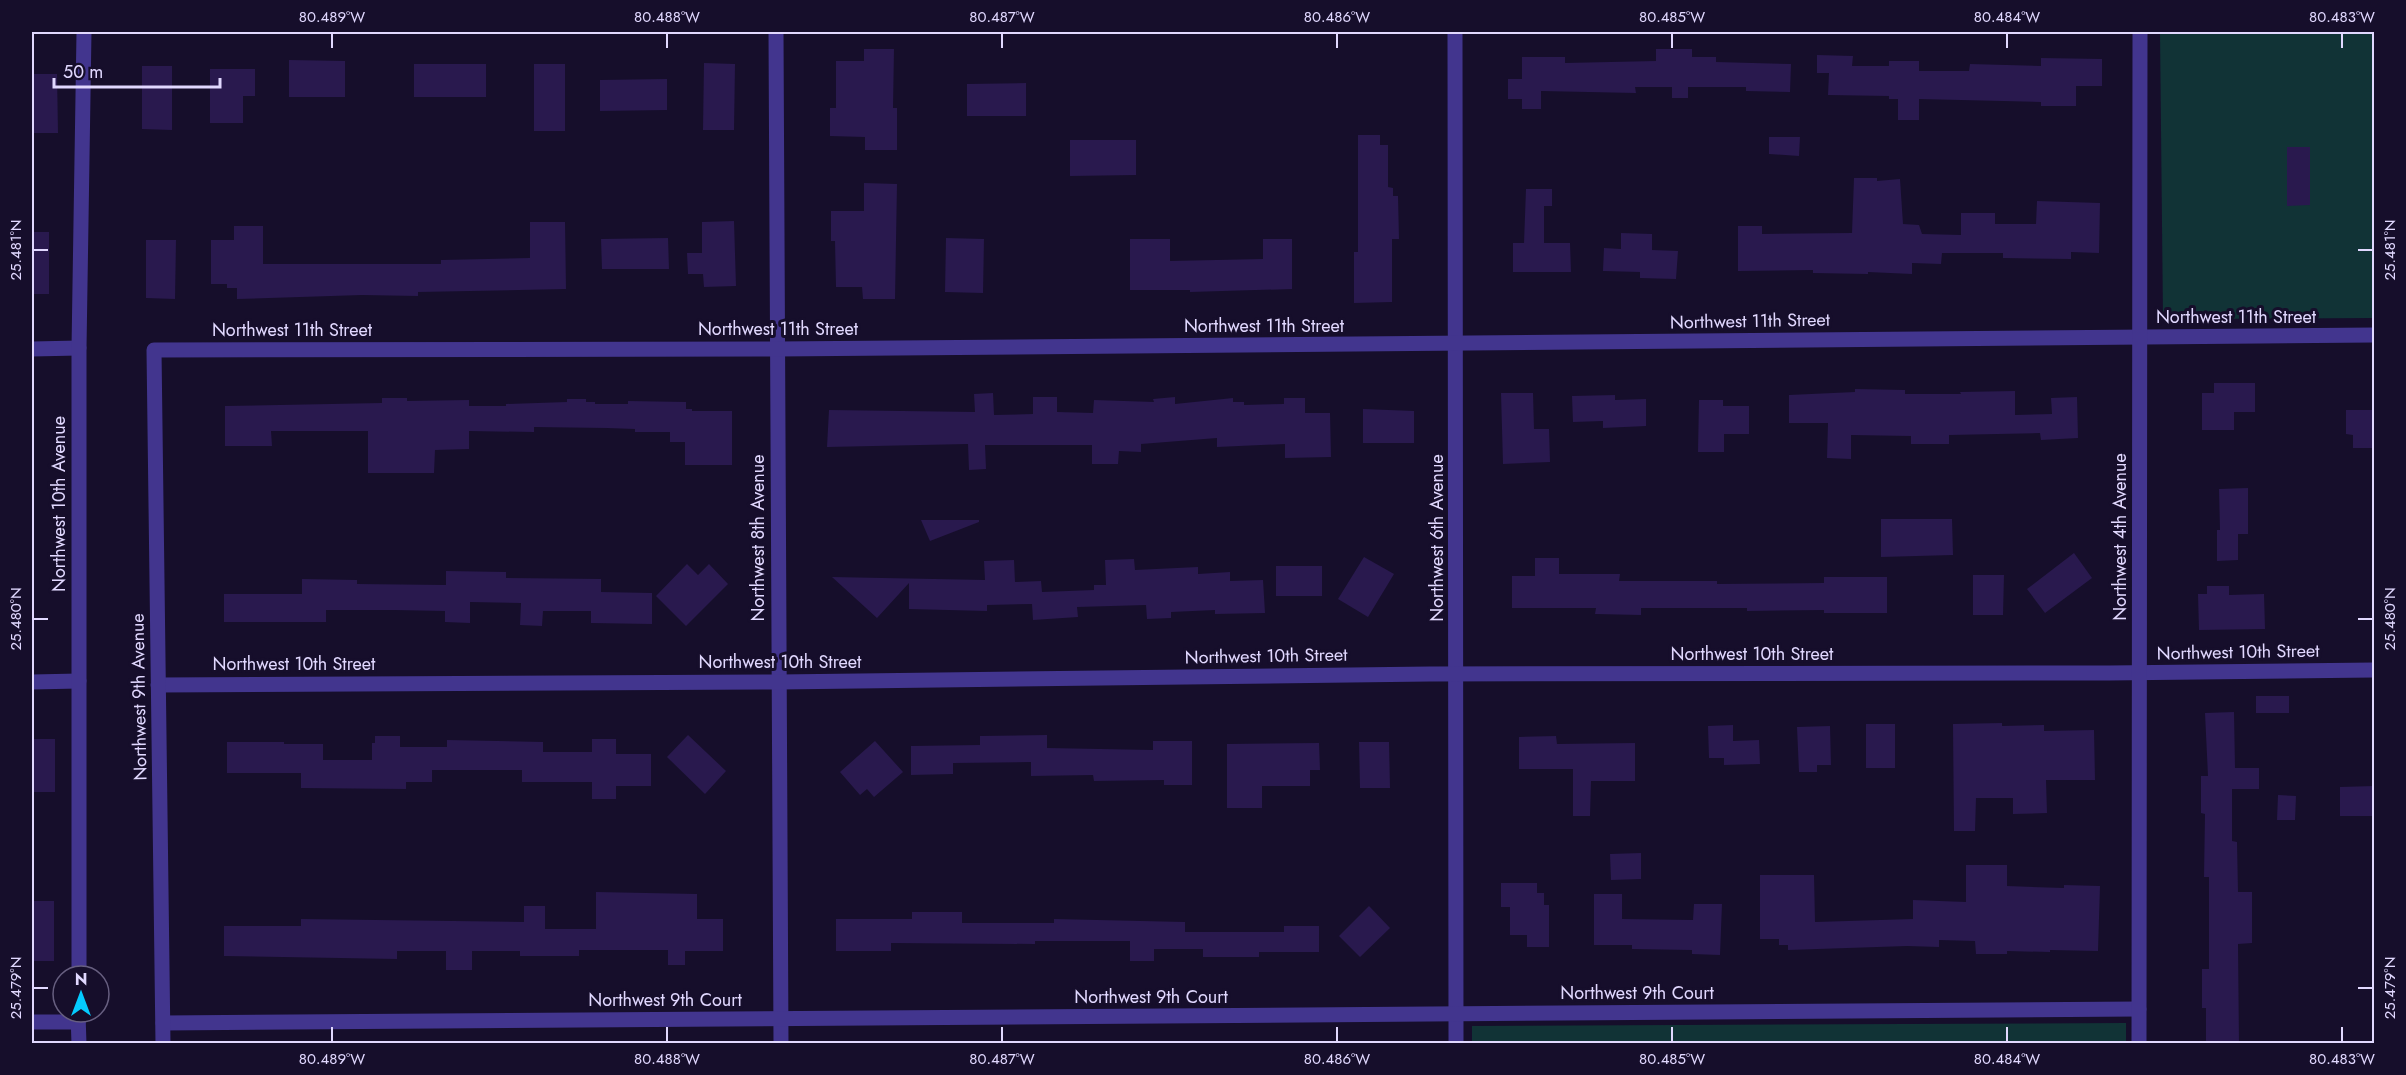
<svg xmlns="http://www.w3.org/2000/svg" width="2406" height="1075" viewBox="0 0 2406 1075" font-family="Jost,sans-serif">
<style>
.green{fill:#113336}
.building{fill:#29194e}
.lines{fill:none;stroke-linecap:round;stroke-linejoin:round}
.minor{stroke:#42358e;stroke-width:15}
.ticks{fill:none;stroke:#e1d8ff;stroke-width:2}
.labels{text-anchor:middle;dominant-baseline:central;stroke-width:6;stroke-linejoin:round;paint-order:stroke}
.street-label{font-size:18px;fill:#e1d8ff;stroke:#160e2b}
.neatline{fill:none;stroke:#e1d8ff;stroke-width:2}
.ticks-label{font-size:15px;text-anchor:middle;fill:#e1d8ff}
</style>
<rect width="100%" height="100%" fill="#160e2b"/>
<!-- green -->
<g class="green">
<path d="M 2160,32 L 2374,32 L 2374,318 L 2163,319 Z"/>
<path d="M 2126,1023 L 2126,1044 L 1472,1043 L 1472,1026 Z"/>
</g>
<!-- building -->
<g class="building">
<path d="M 864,49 L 894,49 L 893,108 L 897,108 L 897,150 L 865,150 L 865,137 L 830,136 L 830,108 L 836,108 L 836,61 L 864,61 Z"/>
<path d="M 1656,49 L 1692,49 L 1692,57 L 1716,57 L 1716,62 L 1791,64 L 1790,92 L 1746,91 L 1746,87 L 1688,87 L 1688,98 L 1672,98 L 1672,87 L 1635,87 L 1636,93 L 1541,91 L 1541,109 L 1522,109 L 1522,99 L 1508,99 L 1508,79 L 1522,79 L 1522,57 L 1565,57 L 1565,63 L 1656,61 Z"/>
<path d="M 1817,55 L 1853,56 L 1852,66 L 1889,66 L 1889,61 L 1919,61 L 1919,71 L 1969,71 L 1970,64 L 2041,66 L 2041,58 L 2102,59 L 2102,86 L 2076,86 L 2076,106 L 2041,106 L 2041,102 L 1919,99 L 1919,120 L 1898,120 L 1898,99 L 1889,99 L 1889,96 L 1828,95 L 1829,73 L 1817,73 Z"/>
<path d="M 289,60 L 345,61 L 345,97 L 289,97 Z"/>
<path d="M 704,63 L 735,64 L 734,130 L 703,130 Z"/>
<rect x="414" y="64" width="72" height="33"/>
<rect x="534" y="64" width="31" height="67"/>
<path d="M 142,66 L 172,66 L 172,130 L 142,129 Z"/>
<path d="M 210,69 L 255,69 L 255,96 L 243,96 L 243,123 L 210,123 Z"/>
<path d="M 32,74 L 57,74 L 58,133 L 32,133 Z"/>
<path d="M 667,79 L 667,110 L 600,111 L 600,80 Z"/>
<path d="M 1026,83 L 1026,116 L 967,116 L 967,84 Z"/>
<path d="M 1358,135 L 1380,135 L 1380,145 L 1388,145 L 1388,187 L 1393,188 L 1393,196 L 1398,196 L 1399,239 L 1392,239 L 1392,302 L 1354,303 L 1354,252 L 1358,252 Z"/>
<path d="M 1769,137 L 1800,137 L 1799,156 L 1769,154 Z"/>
<path d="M 1070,140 L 1136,140 L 1136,175 L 1070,176 Z"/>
<path d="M 2287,147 L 2310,147 L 2310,205 L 2287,206 Z"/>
<path d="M 1854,178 L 1877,178 L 1877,181 L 1900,179 L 1903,224 L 1919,225 L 1922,234 L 1961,235 L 1961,213 L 1995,213 L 1995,224 L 2036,224 L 2037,201 L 2100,203 L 2099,253 L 2071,252 L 2071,259 L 2003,258 L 2003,253 L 1942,253 L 1941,264 L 1912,263 L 1912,274 L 1868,272 L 1868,274 L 1813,273 L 1813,270 L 1738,271 L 1738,226 L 1762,226 L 1762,234 L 1852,233 Z"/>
<path d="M 864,183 L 897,184 L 895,299 L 863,299 L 862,287 L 836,287 L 835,241 L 831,241 L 831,211 L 864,211 Z"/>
<path d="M 1526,189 L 1552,189 L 1552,206 L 1544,206 L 1544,243 L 1570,243 L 1571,272 L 1513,272 L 1513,243 L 1524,243 Z"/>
<path d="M 734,221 L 736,286 L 704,287 L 703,274 L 688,274 L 687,253 L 702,253 L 702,222 Z"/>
<path d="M 530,222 L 565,222 L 566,289 L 418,292 L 418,296 L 362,295 L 237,299 L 237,288 L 227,288 L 227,284 L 211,284 L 211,240 L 234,240 L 234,226 L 263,226 L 263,264 L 441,264 L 441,260 L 530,258 Z"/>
<rect x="32" y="232" width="17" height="62"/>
<path d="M 1621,233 L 1652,234 L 1652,250 L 1678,251 L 1676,279 L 1640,278 L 1640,272 L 1603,271 L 1604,248 L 1621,249 Z"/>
<path d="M 668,238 L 669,269 L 602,269 L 601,239 Z"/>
<path d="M 946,238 L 984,239 L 983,293 L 945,292 Z"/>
<path d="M 1130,239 L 1170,239 L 1170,261 L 1263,259 L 1263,239 L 1292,239 L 1292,289 L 1190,292 L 1190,290 L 1130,290 Z"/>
<path d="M 146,240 L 176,240 L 175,299 L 146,298 Z"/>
<path d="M 2214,383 L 2255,383 L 2255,412 L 2234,412 L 2234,430 L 2202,430 L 2202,393 L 2214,393 Z"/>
<path d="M 1855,389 L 1905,390 L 1905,394 L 1961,394 L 1960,392 L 2015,391 L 2015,415 L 2052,414 L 2051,398 L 2077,397 L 2078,438 L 2041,440 L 2040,433 L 1949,435 L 1949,444 L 1911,444 L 1911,436 L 1851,435 L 1851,459 L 1827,458 L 1828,423 L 1789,423 L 1789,395 L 1855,392 Z"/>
<path d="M 993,393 L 994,415 L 1033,414 L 1033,397 L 1057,397 L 1057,412 L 1093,413 L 1094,400 L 1154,402 L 1153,399 L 1175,397 L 1175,404 L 1233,398 L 1233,402 L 1244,402 L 1244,405 L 1284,404 L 1284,398 L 1305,398 L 1305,413 L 1330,413 L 1331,457 L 1285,458 L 1285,444 L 1217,447 L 1217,438 L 1141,444 L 1141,452 L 1119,451 L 1118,464 L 1092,464 L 1092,445 L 985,445 L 986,469 L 969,470 L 968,444 L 827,447 L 829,410 L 975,412 L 974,394 Z"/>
<path d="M 1501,393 L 1533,393 L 1534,429 L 1549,429 L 1550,462 L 1503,464 Z"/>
<path d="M 1615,395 L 1615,400 L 1646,399 L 1646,426 L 1603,428 L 1603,421 L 1573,422 L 1572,396 Z"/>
<path d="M 382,398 L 407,398 L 407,401 L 469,400 L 469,406 L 506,406 L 506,404 L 567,402 L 567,399 L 586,399 L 586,402 L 595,402 L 595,404 L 628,404 L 628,401 L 686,402 L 686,409 L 692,409 L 692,411 L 732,411 L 732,465 L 685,465 L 685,442 L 670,442 L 670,432 L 635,432 L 635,429 L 607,428 L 534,427 L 534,432 L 469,431 L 469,449 L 435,450 L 434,473 L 368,473 L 368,431 L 271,431 L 272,446 L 225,446 L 225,406 L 382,403 Z"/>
<path d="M 1699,400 L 1723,400 L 1723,406 L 1749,406 L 1749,434 L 1724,434 L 1724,452 L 1698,452 Z"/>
<path d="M 1363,409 L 1414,411 L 1414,443 L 1363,443 Z"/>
<path d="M 2346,410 L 2374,410 L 2374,448 L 2353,448 L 2353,435 L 2346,434 Z"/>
<path d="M 2248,488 L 2248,534 L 2238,534 L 2238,560 L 2217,561 L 2217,530 L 2220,530 L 2219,489 Z"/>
<path d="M 1881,519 L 1952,519 L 1953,555 L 1881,557 Z"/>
<path d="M 921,520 L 979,520 L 979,522 L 930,541 Z"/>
<path d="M 2074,553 L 2092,578 L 2045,613 L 2027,589 Z"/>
<path d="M 1364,557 L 1394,574 L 1368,617 L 1338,599 Z"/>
<path d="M 1535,558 L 1559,558 L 1559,574 L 1620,574 L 1619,581 L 1717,581 L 1717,584 L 1824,583 L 1824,577 L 1887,577 L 1887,613 L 1824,613 L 1824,610 L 1747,611 L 1747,608 L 1641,608 L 1641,615 L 1595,614 L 1596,608 L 1512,608 L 1512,576 L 1535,576 Z"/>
<path d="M 1134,559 L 1135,570 L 1198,567 L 1198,574 L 1230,572 L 1230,581 L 1263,580 L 1265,613 L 1215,614 L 1215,610 L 1171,612 L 1171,618 L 1147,619 L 1146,605 L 1077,607 L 1078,617 L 1033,620 L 1032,604 L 987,605 L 987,611 L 909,609 L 909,583 L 877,618 L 832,577 L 985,580 L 984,561 L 1014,560 L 1015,582 L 1041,581 L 1042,592 L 1094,590 L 1094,585 L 1106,585 L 1105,560 Z"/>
<path d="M 687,564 L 698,575 L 709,564 L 728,584 L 686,626 L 656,596 Z"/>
<rect x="1276" y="566" width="46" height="30"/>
<path d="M 446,571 L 506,572 L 506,578 L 601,579 L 601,592 L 652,593 L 652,624 L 591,623 L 591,611 L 543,611 L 542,626 L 520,625 L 521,603 L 470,602 L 470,623 L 445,622 L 445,611 L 394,610 L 326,610 L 326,622 L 224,622 L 224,594 L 302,594 L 302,579 L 357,580 L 357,584 L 446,585 Z"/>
<path d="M 1973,575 L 2004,575 L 2003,615 L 1973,615 Z"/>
<path d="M 2207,586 L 2229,586 L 2229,595 L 2264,594 L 2265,629 L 2199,630 L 2198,594 L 2207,594 Z"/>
<rect x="2256" y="696" width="33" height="17"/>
<path d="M 2234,712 L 2235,768 L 2259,768 L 2259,789 L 2232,789 L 2232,841 L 2237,842 L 2238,892 L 2252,892 L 2252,943 L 2238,944 L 2239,1044 L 2206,1044 L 2206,1008 L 2202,1008 L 2202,969 L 2209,969 L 2209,877 L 2204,877 L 2205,814 L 2201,813 L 2201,776 L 2208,776 L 2205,713 Z"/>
<path d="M 2002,723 L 2002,726 L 2044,725 L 2044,731 L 2094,730 L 2095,780 L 2046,780 L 2047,813 L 2013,814 L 2013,798 L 1976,798 L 1975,831 L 1954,831 L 1953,724 Z"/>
<rect x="1866" y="724" width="29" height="44"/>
<path d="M 1733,725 L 1733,741 L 1759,740 L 1760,764 L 1724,765 L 1724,758 L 1709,758 L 1708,726 Z"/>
<path d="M 1830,726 L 1831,765 L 1817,765 L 1817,772 L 1799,772 L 1797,727 Z"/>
<path d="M 688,735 L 726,771 L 705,794 L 667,757 Z"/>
<path d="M 1047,735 L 1047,748 L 1153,750 L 1153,741 L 1192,741 L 1192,785 L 1164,785 L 1164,780 L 1094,781 L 1093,775 L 1031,776 L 1031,762 L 953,763 L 953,774 L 911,775 L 911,746 L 980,745 L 980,736 Z"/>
<path d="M 375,736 L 400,736 L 400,747 L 447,747 L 447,740 L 543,742 L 543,752 L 592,752 L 592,739 L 616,739 L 616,754 L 651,754 L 651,786 L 616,786 L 616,799 L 592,799 L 592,782 L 522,782 L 522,770 L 432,770 L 432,782 L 406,782 L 406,789 L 301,788 L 301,773 L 227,773 L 227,742 L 284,742 L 284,744 L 323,744 L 323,760 L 372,760 L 372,743 L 375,743 Z"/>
<path d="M 1556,736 L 1557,744 L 1635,743 L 1635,781 L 1591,781 L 1590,816 L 1573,816 L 1573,769 L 1519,769 L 1519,737 Z"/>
<rect x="32" y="739" width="23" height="53"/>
<path d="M 875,741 L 903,772 L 874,797 L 867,789 L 860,795 L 840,772 Z"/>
<path d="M 1359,742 L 1389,742 L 1390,788 L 1360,788 Z"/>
<path d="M 1319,743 L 1320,770 L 1310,770 L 1310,786 L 1262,786 L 1262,808 L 1227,808 L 1227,744 Z"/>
<path d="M 2374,786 L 2374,816 L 2340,816 L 2340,787 Z"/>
<path d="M 2278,795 L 2296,796 L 2295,820 L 2277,820 Z"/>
<path d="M 1641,853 L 1641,879 L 1611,880 L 1610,854 Z"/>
<path d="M 1966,865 L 2007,865 L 2007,886 L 2064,888 L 2064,885 L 2100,886 L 2098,951 L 2050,950 L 2050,952 L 2007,951 L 2007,954 L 1976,954 L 1975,941 L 1939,940 L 1939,947 L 1907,946 L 1788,950 L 1788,945 L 1779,945 L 1779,939 L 1760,939 L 1760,875 L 1814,875 L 1815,922 L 1913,919 L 1913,900 L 1966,902 Z"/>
<path d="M 1501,883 L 1537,883 L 1537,893 L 1544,893 L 1544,905 L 1549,905 L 1549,947 L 1527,947 L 1527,935 L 1510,935 L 1510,907 L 1501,907 Z"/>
<path d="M 596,892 L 697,894 L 697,919 L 723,919 L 723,951 L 685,951 L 685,965 L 668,965 L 668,950 L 579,950 L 579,956 L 520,956 L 520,951 L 472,951 L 472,970 L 446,970 L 446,951 L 397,951 L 397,959 L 224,956 L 224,926 L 301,926 L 301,919 L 524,922 L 524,906 L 545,906 L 545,929 L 596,929 Z"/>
<path d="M 1594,894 L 1622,894 L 1622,919 L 1693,920 L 1694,904 L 1722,904 L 1720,955 L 1692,954 L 1692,950 L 1632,949 L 1632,945 L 1594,945 Z"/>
<rect x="32" y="901" width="22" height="60"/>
<path d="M 1369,906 L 1390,928 L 1360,957 L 1339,936 Z"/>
<path d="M 912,912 L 962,912 L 962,923 L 1054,923 L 1054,919 L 1185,922 L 1185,932 L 1284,932 L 1284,926 L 1319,926 L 1319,952 L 1259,952 L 1259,957 L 1203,957 L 1203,949 L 1154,949 L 1154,961 L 1130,961 L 1130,941 L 1035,941 L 1035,944 L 891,943 L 891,951 L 836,951 L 836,919 L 912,919 Z"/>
</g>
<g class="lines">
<!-- minor -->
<g class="minor">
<path d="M 776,32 L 781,1044"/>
<path d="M 1455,32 L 1456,1044"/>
<path d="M 32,349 L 79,348"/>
<path d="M 32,682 L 79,681"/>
<path d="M 158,685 L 779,682 L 1430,674 L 2109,673 L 2374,670"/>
<path d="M 79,976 L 79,348 L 84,32"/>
<path d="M 78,1014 L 79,1044"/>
<path d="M 32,1022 L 78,1022"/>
<path d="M 163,1023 L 2139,1009"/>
<path d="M 163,1044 L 154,350 L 777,349 L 2374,335"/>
<path d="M 2139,1044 L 2140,32"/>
</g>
</g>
<!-- ticks -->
<path class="ticks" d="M 332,33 L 332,48M 667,33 L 667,48M 1002,33 L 1002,48M 1337,33 L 1337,48M 1672,33 L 1672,48M 2007,33 L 2007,48M 2342,33 L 2342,48M 33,250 L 48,250M 2358,250 L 2373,250M 33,619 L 48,619M 2358,619 L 2373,619M 33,988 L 48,988M 2358,988 L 2373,988M 332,1027 L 332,1042M 667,1027 L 667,1042M 1002,1027 L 1002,1042M 1337,1027 L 1337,1042M 1672,1027 L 1672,1042M 2007,1027 L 2007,1042M 2342,1027 L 2342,1042"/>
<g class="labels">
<!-- street labels -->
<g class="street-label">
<text x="2236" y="317">Northwest 11th Street</text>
<text transform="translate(1750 321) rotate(-1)">Northwest 11th Street</text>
<text x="1264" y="326">Northwest 11th Street</text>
<text x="778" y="329">Northwest 11th Street</text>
<text x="292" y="330">Northwest 11th Street</text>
<text transform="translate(59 504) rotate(-90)">Northwest 10th Avenue</text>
<text transform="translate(2120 537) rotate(-90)">Northwest 4th Avenue</text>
<text transform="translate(758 538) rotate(-90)">Northwest 8th Avenue</text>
<text transform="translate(1437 538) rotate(-90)">Northwest 6th Avenue</text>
<text transform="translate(2238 652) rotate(-1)">Northwest 10th Street</text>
<text x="1752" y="654">Northwest 10th Street</text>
<text transform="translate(1266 656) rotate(-1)">Northwest 10th Street</text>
<text x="780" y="662">Northwest 10th Street</text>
<text x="294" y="664">Northwest 10th Street</text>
<text transform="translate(139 697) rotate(-91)">Northwest 9th Avenue</text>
<text x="1637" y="993">Northwest 9th Court</text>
<text x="1151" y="997">Northwest 9th Court</text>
<text x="665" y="1000">Northwest 9th Court</text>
</g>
</g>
<!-- border -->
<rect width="2406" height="1075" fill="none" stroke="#160e2b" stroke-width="66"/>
<!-- north arrow -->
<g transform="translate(81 994)"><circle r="28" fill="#160e2b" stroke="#675f80" stroke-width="1.5"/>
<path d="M0-4.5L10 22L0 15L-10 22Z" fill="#04cbff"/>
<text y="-9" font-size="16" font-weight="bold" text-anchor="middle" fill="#e1d8ff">N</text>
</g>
<!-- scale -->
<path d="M54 78v9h166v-9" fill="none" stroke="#e1d8ff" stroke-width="3"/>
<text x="63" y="78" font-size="18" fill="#e1d8ff" stroke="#160e2b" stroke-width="4.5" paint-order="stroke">50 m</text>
<rect x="33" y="33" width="2340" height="1009" class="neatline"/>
<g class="ticks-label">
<text x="332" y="22">80.489°W</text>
<text x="667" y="22">80.488°W</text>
<text x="1002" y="22">80.487°W</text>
<text x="1337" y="22">80.486°W</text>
<text x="1672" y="22">80.485°W</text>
<text x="2007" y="22">80.484°W</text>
<text x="2342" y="22">80.483°W</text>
<text transform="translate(16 250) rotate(-90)" y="5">25.481°N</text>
<text transform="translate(2390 250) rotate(-90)" y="5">25.481°N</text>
<text transform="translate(16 619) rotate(-90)" y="5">25.480°N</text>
<text transform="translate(2390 619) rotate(-90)" y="5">25.480°N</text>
<text transform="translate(16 988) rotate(-90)" y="5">25.479°N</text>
<text transform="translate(2390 988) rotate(-90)" y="5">25.479°N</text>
<text x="332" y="1064">80.489°W</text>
<text x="667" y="1064">80.488°W</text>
<text x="1002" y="1064">80.487°W</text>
<text x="1337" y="1064">80.486°W</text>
<text x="1672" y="1064">80.485°W</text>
<text x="2007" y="1064">80.484°W</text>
<text x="2342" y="1064">80.483°W</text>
</g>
</svg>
